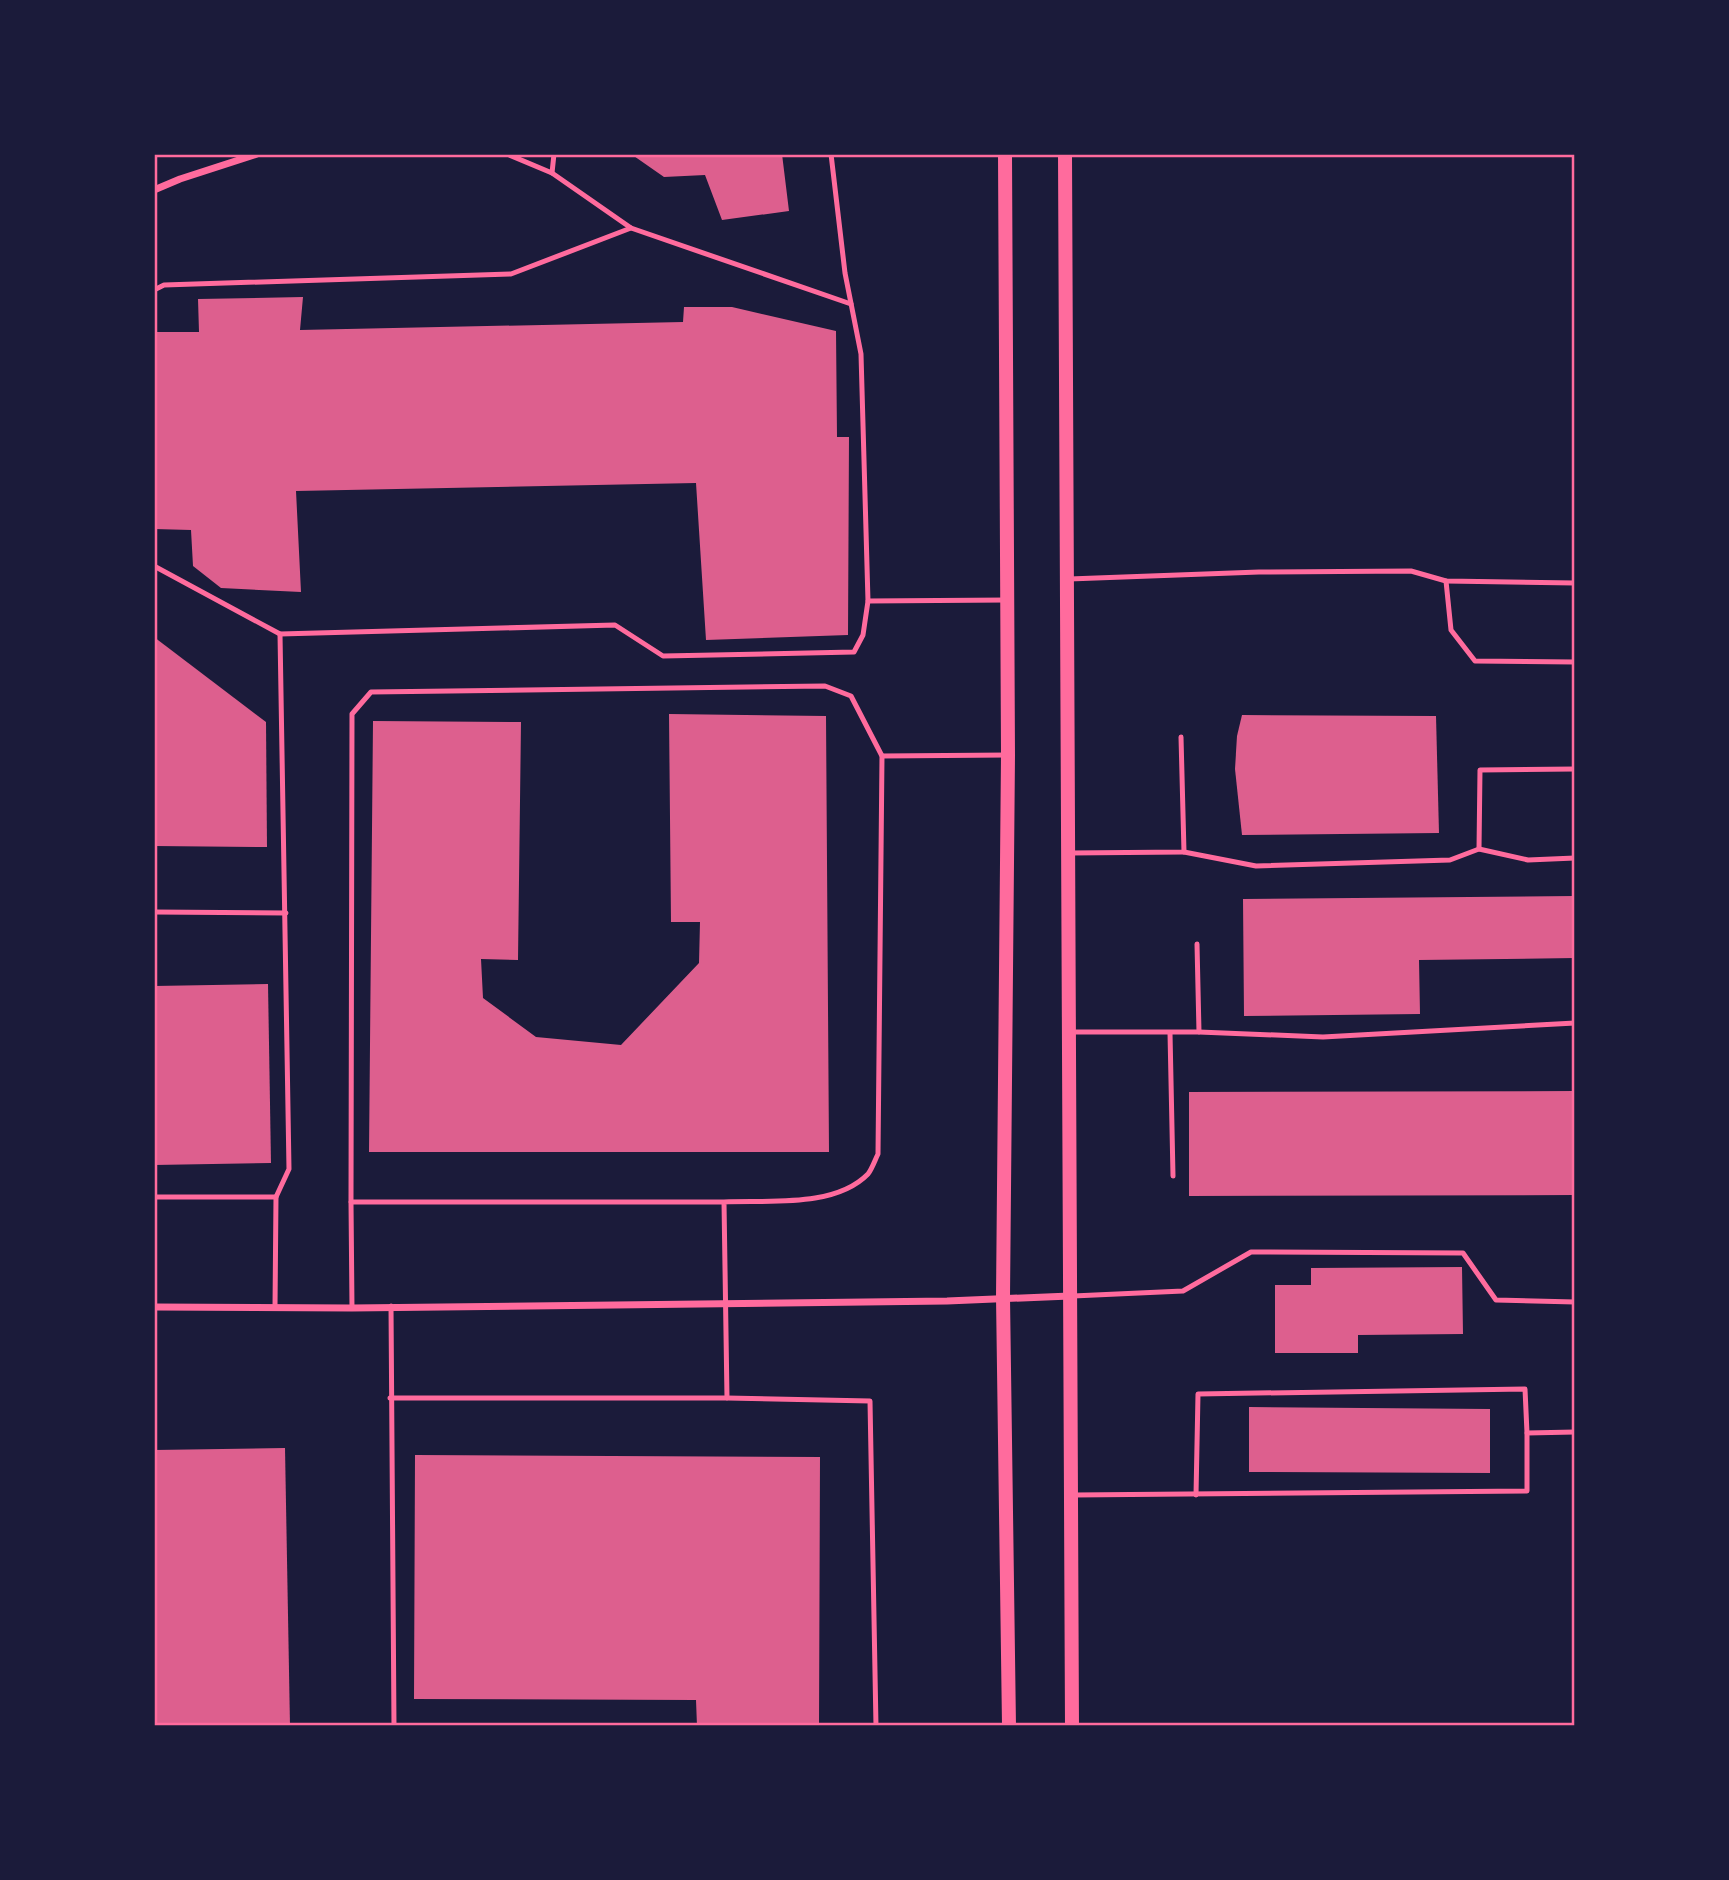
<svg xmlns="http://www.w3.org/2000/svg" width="1729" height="1880" viewBox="0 0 1729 1880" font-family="Cabin,sans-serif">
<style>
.building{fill:#dd5f8e}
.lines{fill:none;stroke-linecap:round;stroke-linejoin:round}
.service{stroke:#ff6b9d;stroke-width:5}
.minor{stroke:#ff6b9d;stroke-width:7}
.secondary{stroke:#ff6b9d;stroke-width:14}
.neatline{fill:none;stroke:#ff6b9d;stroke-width:2.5}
</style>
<rect width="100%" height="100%" fill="#1b1b3a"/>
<!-- building -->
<g class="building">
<path d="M 631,154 L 782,154 L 789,211 L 722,220 L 705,175 L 664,177 Z"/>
<path d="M 303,297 L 300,330 L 683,322 L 684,307 L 732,307 L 836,331 L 837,437 L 849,437 L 848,635 L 706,640 L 696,483 L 296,491 L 301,592 L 221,588 L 193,566 L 191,530 L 154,529 L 154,332 L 199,332 L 198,299 Z"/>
<path d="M 154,637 L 266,722 L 267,847 L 154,846 Z"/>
<path d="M 669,714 L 826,716 L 829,1152 L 369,1152 L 373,721 L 521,722 L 518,960 L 481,959 L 483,998 L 536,1037 L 621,1045 L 699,963 L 700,922 L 671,922 Z"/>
<path d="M 1242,715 L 1436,716 L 1439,833 L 1242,835 L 1235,769 L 1237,736 Z"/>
<path d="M 1575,896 L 1575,958 L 1419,960 L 1420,1014 L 1244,1016 L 1243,899 Z"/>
<path d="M 268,984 L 271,1163 L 154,1165 L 154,986 Z"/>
<path d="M 1575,1091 L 1575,1195 L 1189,1196 L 1189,1092 Z"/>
<path d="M 1462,1267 L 1463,1334 L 1358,1335 L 1358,1353 L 1275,1353 L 1275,1285 L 1311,1285 L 1311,1268 Z"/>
<path d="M 1249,1407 L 1490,1409 L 1490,1473 L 1249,1472 Z"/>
<path d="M 285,1448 L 290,1726 L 154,1726 L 154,1450 Z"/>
<path d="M 415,1455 L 820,1457 L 819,1726 L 697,1726 L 696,1700 L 414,1699 Z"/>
</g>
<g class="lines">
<!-- service -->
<g class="service">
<path d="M 507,154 L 552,173 L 554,154"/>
<path d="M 831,154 L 845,273 L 861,354 L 868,601 L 1007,600"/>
<path d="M 1569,154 L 1575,154"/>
<path d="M 552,173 L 631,228 L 851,304"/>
<path d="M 154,290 L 164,285 L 511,274 L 631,228"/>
<path d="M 154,566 L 280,634 L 615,625 L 663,656 L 854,652 L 863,635 L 868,601"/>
<path d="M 1069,579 L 1259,572 L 1411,571 L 1446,581 L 1575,583"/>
<path d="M 1446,581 L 1451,630 L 1475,661 L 1575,662"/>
<path d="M 882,756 L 1008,755"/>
<path d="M 1479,849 L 1480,770 L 1575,769"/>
<path d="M 1184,852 L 1256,866 L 1450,860 L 1479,849 L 1528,860 L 1575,858"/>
<path d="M 1070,853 L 1184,852 L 1181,737"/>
<path d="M 154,912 L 286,913"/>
<path d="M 1197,944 L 1199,1032"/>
<path d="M 1071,1032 L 1199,1032 L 1323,1037 L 1575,1023"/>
<path d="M 1170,1033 L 1173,1176"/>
<path d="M 154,1197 L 276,1197 L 275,1307"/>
<path d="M 276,1197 L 289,1169 L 280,634"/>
<path d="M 351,1202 L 352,1308"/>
<path d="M 724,1202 C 768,1200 835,1208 868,1174 C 872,1169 875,1160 878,1154 L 882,756 L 851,696 L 825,686 L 371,692 L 352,714 L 351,1202 L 724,1202 L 727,1398"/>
<path d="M 1073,1296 L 1183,1291 L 1251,1252 L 1463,1253 L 1496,1300 L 1575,1302"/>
<path d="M 391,1306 L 394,1726"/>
<path d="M 390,1398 L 727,1398 L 870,1401 L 876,1726"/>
<path d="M 1074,1495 L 1527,1491 L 1527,1433 L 1575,1432"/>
<path d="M 1196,1495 L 1198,1394 L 1525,1389 L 1527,1433"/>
</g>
<!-- minor -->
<g class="minor">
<path d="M 154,190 L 180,179 L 257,154"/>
<path d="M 154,1307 L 352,1308 L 947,1301 L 1070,1296"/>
</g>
<!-- secondary -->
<g class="secondary">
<path d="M 1005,154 L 1008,755 L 1003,1297 L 1009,1726"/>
<path d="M 1065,154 L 1072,1726"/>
</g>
</g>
<!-- border -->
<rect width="1729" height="1880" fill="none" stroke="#1b1b3a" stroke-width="312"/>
<rect x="156" y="156" width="1417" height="1568" class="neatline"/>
</svg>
